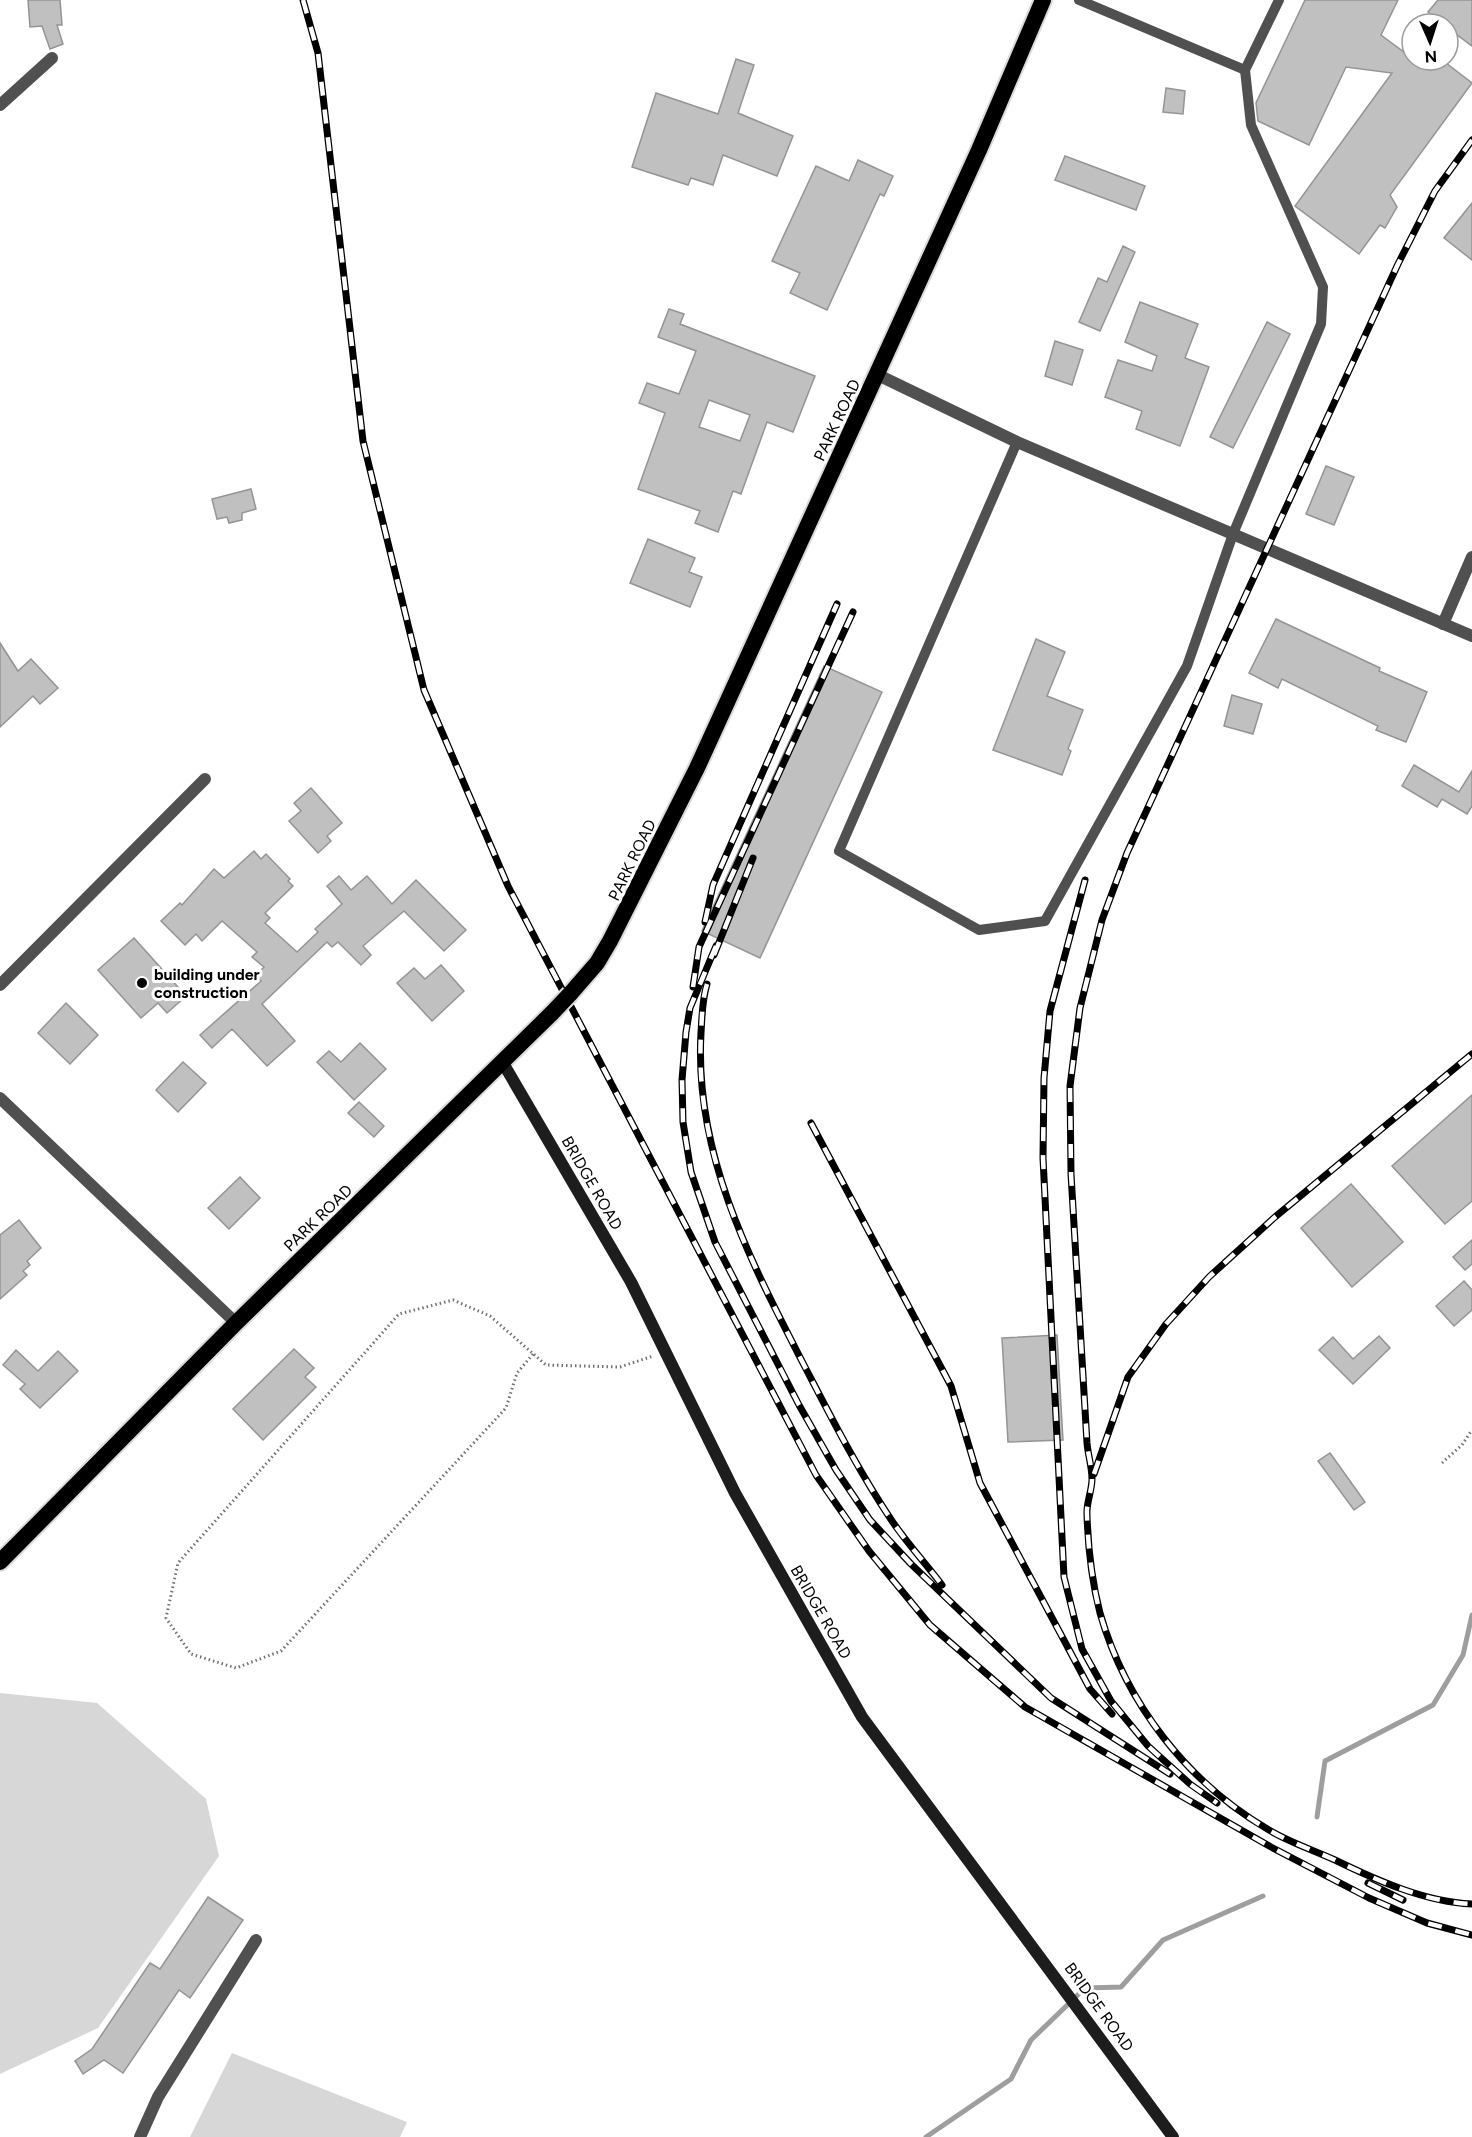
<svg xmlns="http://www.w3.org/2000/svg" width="1472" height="2137" viewBox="0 0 1472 2137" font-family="Figtree,sans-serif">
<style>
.green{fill:#d7d7d7}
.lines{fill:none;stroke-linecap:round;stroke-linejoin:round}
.stream{stroke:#9e9e9e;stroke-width:5}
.building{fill:#c0c0c0;stroke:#949494;stroke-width:1.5;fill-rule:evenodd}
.trunk-casing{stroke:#dbdbdb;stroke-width:20}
.path{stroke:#727272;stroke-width:3;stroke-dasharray:1.5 3;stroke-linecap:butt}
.service{stroke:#505050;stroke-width:10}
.minor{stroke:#505050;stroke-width:12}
.tertiary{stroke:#505050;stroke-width:12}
.secondary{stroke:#1d1d1d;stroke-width:12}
.trunk{stroke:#000;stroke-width:16}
.rail-casing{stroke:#000;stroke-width:7}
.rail{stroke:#fff;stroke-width:4.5;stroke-dasharray:14;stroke-linecap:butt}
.trunk-bridge-casing{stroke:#dbdbdb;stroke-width:20;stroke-linecap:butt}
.trunk-bridge{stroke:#000;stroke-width:16}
.poi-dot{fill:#000;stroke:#fff;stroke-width:2}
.labels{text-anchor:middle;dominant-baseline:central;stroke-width:6;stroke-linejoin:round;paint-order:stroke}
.street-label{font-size:16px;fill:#000;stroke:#fff}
.poi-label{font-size:16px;font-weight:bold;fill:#000;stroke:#fff;text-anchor:start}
</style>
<rect width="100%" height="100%" fill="#fff"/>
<!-- green -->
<g class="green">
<path d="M 0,1693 L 97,1703 L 206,1799 L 219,1856 L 98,2028 L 0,2074 Z"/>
<path d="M 232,2053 L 407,2122 L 400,2137 L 190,2137 Z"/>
</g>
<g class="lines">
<!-- stream -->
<g class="stream">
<path d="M 1317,1817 L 1325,1761 L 1433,1705 L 1463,1655 L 1472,1615"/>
<path d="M 926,2137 L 1011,2079 L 1031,2040 L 1085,1988 L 1121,1987 L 1163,1940 L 1263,1896"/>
</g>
</g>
<!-- building -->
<g class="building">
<path d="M 28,0 L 60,0 L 62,25 L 57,25 L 63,44 L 50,49 L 42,26 L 30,27 Z"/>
<path d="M 1305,0 L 1398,0 L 1381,35 L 1404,52 L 1412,41 L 1412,60 L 1442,60 L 1472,83 L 1390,195 L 1397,207 L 1385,228 L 1380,225 L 1359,254 L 1295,206 L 1392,73 L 1346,67 L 1309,145 L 1258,121 L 1256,103 Z"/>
<path d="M 1438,0 L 1472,0 L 1472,46 L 1448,28 L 1448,24 L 1443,24 L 1428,12 Z"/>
<path d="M 736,59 L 754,65 L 738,113 L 793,136 L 777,176 L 723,155 L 713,185 L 691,178 L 688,185 L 632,167 L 656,93 L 718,114 Z"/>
<path d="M 1166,88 L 1185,91 L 1183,114 L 1163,112 Z"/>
<path d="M 1065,156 L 1145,186 L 1136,210 L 1055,180 Z"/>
<path d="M 858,160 L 893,176 L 884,196 L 880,194 L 827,310 L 790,293 L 800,273 L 772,261 L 816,166 L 849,181 Z"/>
<path d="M 1472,203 L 1472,260 L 1444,238 Z"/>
<path d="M 1123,246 L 1135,252 L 1100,331 L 1079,322 L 1098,278 L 1107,282 Z"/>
<path d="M 1140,302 L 1198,324 L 1185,358 L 1209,367 L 1180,446 L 1136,429 L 1142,411 L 1105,397 L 1118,360 L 1152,371 L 1157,356 L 1125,342 Z"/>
<path d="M 669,309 L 684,314 L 680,324 L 815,376 L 793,432 L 767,422 L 741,494 L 733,491 L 718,532 L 695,523 L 700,511 L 638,489 L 665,413 L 639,403 L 647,383 L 679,394 L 696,351 L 658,337 ZM 709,400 L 750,415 L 740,441 L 699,427 Z"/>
<path d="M 1267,322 L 1290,334 L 1233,448 L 1210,437 Z"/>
<path d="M 1055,341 L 1083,350 L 1072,385 L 1045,376 Z"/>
<path d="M 1326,466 L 1354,477 L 1334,525 L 1306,514 Z"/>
<path d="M 251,489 L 256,509 L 242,513 L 242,520 L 229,523 L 227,517 L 217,519 L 212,499 Z"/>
<path d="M 648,539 L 695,558 L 689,572 L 702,577 L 690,607 L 630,583 Z"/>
<path d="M 1276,619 L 1380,668 L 1379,671 L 1427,692 L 1406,742 L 1376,730 L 1378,726 L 1282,679 L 1278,688 L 1249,673 Z"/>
<path d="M 1036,639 L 1065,652 L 1047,696 L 1083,710 L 1068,749 L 1071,751 L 1062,775 L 993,750 Z"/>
<path d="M 0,643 L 18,671 L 31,659 L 58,688 L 40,704 L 33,696 L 0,727 Z"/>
<path d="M 824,666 L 882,692 L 760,958 L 702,931 Z"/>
<path d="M 1232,695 L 1262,704 L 1253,734 L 1224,726 Z"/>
<path d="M 1414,765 L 1459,792 L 1472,771 L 1472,806 L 1467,814 L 1442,799 L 1437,807 L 1402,786 Z"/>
<path d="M 311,788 L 342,823 L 327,836 L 331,841 L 318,853 L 289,821 L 301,811 L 294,803 Z"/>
<path d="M 254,851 L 261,859 L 266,854 L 290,879 L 288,881 L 293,886 L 265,913 L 270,918 L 265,923 L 297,952 L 318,932 L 315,929 L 342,904 L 327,886 L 339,876 L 351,890 L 367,876 L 392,904 L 416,880 L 466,930 L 444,951 L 404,911 L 363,946 L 371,955 L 361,965 L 338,942 L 332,947 L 327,942 L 262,1004 L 295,1041 L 267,1066 L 232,1029 L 212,1048 L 200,1035 L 261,981 L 255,976 L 264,967 L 252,957 L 257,952 L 222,921 L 202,941 L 196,934 L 185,945 L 161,921 L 180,903 L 182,905 L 214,869 L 224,878 Z"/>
<path d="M 134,938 L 186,996 L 167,1013 L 158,1003 L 141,1018 L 98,970 Z"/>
<path d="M 441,965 L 464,991 L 432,1021 L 397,983 L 414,968 L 425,979 Z"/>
<path d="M 66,1003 L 98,1035 L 70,1064 L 38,1033 Z"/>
<path d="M 360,1043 L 386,1069 L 354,1100 L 317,1062 L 329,1051 L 341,1062 Z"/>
<path d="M 183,1062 L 206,1083 L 178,1112 L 156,1090 Z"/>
<path d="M 1472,1095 L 1472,1201 L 1445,1224 L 1392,1166 Z"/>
<path d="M 359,1102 L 384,1126 L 374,1137 L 348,1113 Z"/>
<path d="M 240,1177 L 260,1198 L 229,1229 L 208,1208 Z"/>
<path d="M 1351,1184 L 1403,1242 L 1352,1287 L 1301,1228 Z"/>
<path d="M 19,1220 L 41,1248 L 27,1261 L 30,1265 L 23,1271 L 27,1275 L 0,1299 L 0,1235 Z"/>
<path d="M 1472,1240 L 1472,1264 L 1465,1270 L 1453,1257 Z"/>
<path d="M 1464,1281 L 1472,1290 L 1472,1310 L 1454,1326 L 1436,1306 Z"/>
<path d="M 1057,1335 L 1063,1440 L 1008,1442 L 1002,1338 Z"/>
<path d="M 1379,1336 L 1390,1348 L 1353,1384 L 1319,1350 L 1333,1337 L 1353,1359 Z"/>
<path d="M 294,1349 L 314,1368 L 305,1377 L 316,1387 L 263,1440 L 233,1409 Z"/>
<path d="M 16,1350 L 38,1371 L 58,1351 L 78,1371 L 40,1408 L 20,1389 L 25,1384 L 3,1365 Z"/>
<path d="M 1330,1453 L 1365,1502 L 1354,1510 L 1318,1461 Z"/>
<path d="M 208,1897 L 243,1920 L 190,1998 L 179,1990 L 123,2073 L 104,2060 L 83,2074 L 75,2061 L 92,2049 L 150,1963 L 160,1969 Z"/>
</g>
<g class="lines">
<!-- trunk casing -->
<g class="trunk-casing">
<g id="trunk">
<path d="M 570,994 L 597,963 L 610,941 L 697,768 L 979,150 L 1043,0"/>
<path d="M 0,1562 L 236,1323 L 552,1013"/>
</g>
</g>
<!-- path -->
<g class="path">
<path d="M 533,1354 L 517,1373 L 506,1408 L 281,1651 L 236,1668 L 191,1654 L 166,1618 L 178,1563 L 399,1314 L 453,1300 L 490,1316 L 546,1365 L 620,1367 L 653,1356"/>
<path d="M 1442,1463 L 1462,1445 L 1472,1430"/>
</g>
<!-- service -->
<g class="service">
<path d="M 1079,0 L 1245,70"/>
<path d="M 1017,442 L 839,851 L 979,930 L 1045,921 L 1187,666 L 1233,534 L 1321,324 L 1323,287 L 1251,125 L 1245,70 L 1279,0"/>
</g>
<!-- minor -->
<g class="minor">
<path d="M 0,105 L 52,58"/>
<path d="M 1443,624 L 1472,557"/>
<path d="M 0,985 L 205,779"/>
<path d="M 0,1098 L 236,1323"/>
<path d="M 140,2137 L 158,2097 L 256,1940"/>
</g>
<!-- tertiary -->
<path class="tertiary" d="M 878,375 L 1017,442 L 1472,636"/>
<!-- secondary -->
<path class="secondary" d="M 503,1063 L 631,1282 L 735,1493 L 862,1717 L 1173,2137"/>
<!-- trunk -->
<use href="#trunk" class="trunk"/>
<!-- rail casing -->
<g class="rail-casing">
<g id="rail">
<path d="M 303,0 L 318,53 L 363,441 L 424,690 L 508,886 L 816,1475 L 869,1551 L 930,1625 L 1025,1707 L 1271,1847 L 1369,1898 L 1427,1923 L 1472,1935"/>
<path d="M 1472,140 L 1435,191 L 1398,264 L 1127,853 L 1102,920 L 1080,1008 L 1070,1086 L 1071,1174 L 1087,1443 C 1088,1455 1092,1467 1092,1479 C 1092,1491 1086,1503 1087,1515 C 1088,1547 1092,1582 1100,1613 C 1126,1704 1188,1783 1269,1830 C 1289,1842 1313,1850 1335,1860 C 1376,1880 1425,1902 1472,1904"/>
<path d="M 1085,880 L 1050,1011 L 1044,1078 L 1043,1158 L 1064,1577 L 1082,1649 L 1111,1701 L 1148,1746 L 1190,1784 L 1217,1803"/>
<path d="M 705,922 L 713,885 L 837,604"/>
<path d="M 716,946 L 690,1008 L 686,1032 L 682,1080 L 683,1122 L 691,1172 L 715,1242 L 799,1405 L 836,1470 L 870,1520 L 911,1564 L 1051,1698 L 1170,1774"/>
<path d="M 714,955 L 753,858"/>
<path d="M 707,984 C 702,1000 702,1017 701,1033 C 694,1155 751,1262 805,1367 C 832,1419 859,1472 892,1521 C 907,1543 926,1564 942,1585"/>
<path d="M 693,987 L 699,947 L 853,612"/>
<path d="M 811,1123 L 951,1386 L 980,1483 L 1090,1689 L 1112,1714"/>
<path d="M 1094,1474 L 1128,1377 L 1166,1324 L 1209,1277 L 1275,1217 L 1472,1054"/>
<path d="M 1368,1883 L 1403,1900"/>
</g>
</g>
<!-- rail -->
<use href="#rail" class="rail"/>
<!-- trunk-bridge casing -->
<g class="trunk-bridge-casing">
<path id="trunk-bridge" d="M 552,1013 L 570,994"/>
</g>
<!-- trunk-bridge -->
<use href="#trunk-bridge" class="trunk-bridge"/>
</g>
<!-- markers -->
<circle class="poi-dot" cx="142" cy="983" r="6"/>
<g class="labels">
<!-- street labels -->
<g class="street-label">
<text transform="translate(837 420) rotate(-65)">PARK ROAD</text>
<text transform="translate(632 860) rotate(-64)">PARK ROAD</text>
<text transform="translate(592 1183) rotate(60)">BRIDGE ROAD</text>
<text transform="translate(318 1218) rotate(-44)">PARK ROAD</text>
<text transform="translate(821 1612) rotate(60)">BRIDGE ROAD</text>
<text transform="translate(1099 2007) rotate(54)">BRIDGE ROAD</text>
</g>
<!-- poi labels -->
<g class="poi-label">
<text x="154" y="974">building under<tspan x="154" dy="18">construction</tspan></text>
</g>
</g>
<!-- north arrow -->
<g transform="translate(1430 42) rotate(177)"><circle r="28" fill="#ffffff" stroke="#999999" stroke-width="1.5"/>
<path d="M0-4.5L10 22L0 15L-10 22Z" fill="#000000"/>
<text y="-9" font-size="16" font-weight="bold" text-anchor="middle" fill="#000000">N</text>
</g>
</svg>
